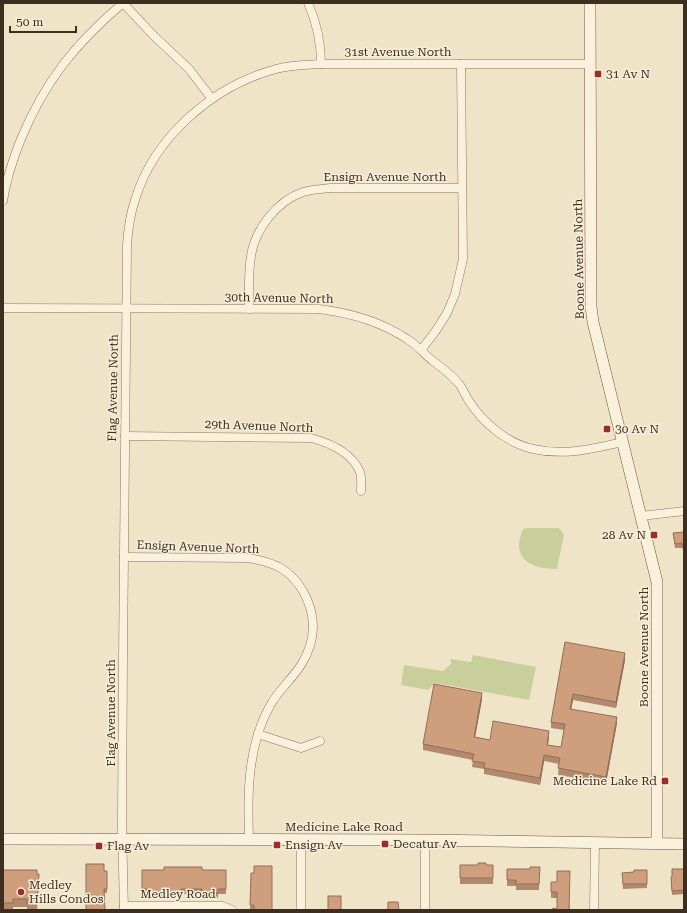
<svg xmlns="http://www.w3.org/2000/svg" width="687" height="913" viewBox="0 0 687 913" font-family="'Roboto Serif',serif">
<style>
.green{fill:#c9cf9b}
.lines{fill:none;stroke-linecap:round;stroke-linejoin:round}
.street-casing{stroke:#8d765c;stroke-width:9}
.secondary-casing{stroke:#6f573f;stroke-width:12}
.street{stroke:#faf1dc;stroke-width:8}
.secondary{stroke:#faf1dc;stroke-width:11}
.wall{fill:#b2896c}
.shaded-wall{fill:#916f58}
.building{fill:#cf9f7d;stroke:#916f58}
.poi-dot{fill:#9e2a2b;stroke:#f7eed8;stroke-width:1.5}
.labels{text-anchor:middle;dominant-baseline:central;stroke-width:3;stroke-linejoin:round;paint-order:stroke}
.street-label{font-size:12px;fill:#3d2e20;stroke:#f7eed8}
.poi-label{font-size:12px;fill:#3d2e20;stroke:#f7eed8;text-anchor:start}
</style>
<rect width="100%" height="100%" fill="#f0e4c8"/>
<!-- green -->
<g class="green">
<path d="M 527,528 L 559,528 L 564,535 L 557,569 C 531,569 510,559 523,529 Z"/>
<path d="M 473,655 L 536,667 L 529,700 L 435,683 L 428,690 L 401,685 L 404,665 L 443,671 L 451,664 L 451,659 L 471,662 Z"/>
</g>
<g class="lines">
<!-- street casing -->
<g class="street-casing">
<g id="street">
<path d="M 123,3 L 153,35 L 189,69 L 212,99"/>
<path d="M 308,3 C 317,23 321,42 321,64"/>
<path d="M 3,201 C 6,180 13,159 21,139 C 45,81 75,44 123,3"/>
<path d="M 3,308 L 319,309 C 351,313 380,321 407,339 C 417,345 424,354 433,361 C 442,368 452,375 460,385 C 463,390 466,396 469,401 C 483,423 507,443 533,449 C 564,456 592,449 623,442"/>
<path d="M 249,309 C 249,292 248,274 251,256 C 255,229 277,201 303,192 C 312,189 322,189 331,188 L 462,188"/>
<path d="M 421,350 L 435,332 L 447,313 L 455,294 L 463,259 L 461,64"/>
<path d="M 125,436 L 311,438 C 330,443 352,453 360,472 C 362,477 361,485 361,491"/>
<path d="M 641,516 L 684,511"/>
<path d="M 124,557 L 248,558 C 273,562 289,568 303,591 C 317,616 316,641 301,665 C 292,679 279,690 271,704 C 266,713 261,724 258,734 C 247,769 248,805 249,840"/>
<path d="M 258,734 L 301,748 L 320,741"/>
<path d="M 124,906 L 223,906 L 232,910"/>
<path d="M 124,910 L 122,826 L 123,658 L 127,245 C 128,230 130,215 135,200 C 154,137 213,86 276,69 C 290,65 306,65 321,64 L 590,64"/>
<path d="M 301,910 L 301,840"/>
<path d="M 425,910 L 425,840"/>
<path d="M 594,910 L 595,842"/>
</g>
</g>
<!-- secondary casing -->
<g class="secondary-casing">
<g id="secondary">
<path d="M 590,3 L 591,307 L 593,322 L 657,582 L 657,843"/>
<path d="M 3,839 L 425,840 L 684,844"/>
</g>
</g>
<!-- street -->
<use href="#street" class="street"/>
<!-- secondary -->
<use href="#secondary" class="secondary"/>
</g>
<!-- wall -->
<g class="wall">
<path d="M 684,532 L 684,550 L 683,550 L 682,548 L 675,548 L 673,533 Z"/>
<path d="M 565,642 L 625,660 L 616,708 L 573,700 L 571,709 L 617,723 L 606,783 L 558,775 L 559,764 L 544,761 L 540,785 L 484,774 L 484,769 L 472,767 L 473,760 L 423,750 L 423,744 L 482,699 L 475,737 L 490,740 L 549,737 L 548,745 L 561,747 L 564,730 L 551,728 L 551,722 Z"/>
<rect x="460" y="865" width="33" height="19"/>
<path d="M 540,867 L 539,890 L 516,890 L 516,886 L 507,886 L 507,869 L 530,869 Z"/>
<path d="M 684,869 L 684,894 L 672,895 L 671,877 L 672,877 Z"/>
<path d="M 3,870 L 37,874 L 39,882 L 37,910 L 27,910 L 27,907 L 13,907 L 13,910 L 3,910 Z"/>
<path d="M 142,870 L 226,870 L 226,894 L 218,894 L 218,898 L 202,898 L 202,894 L 181,894 L 181,897 L 148,897 L 148,894 L 142,894 Z"/>
<path d="M 647,870 L 647,888 L 623,889 L 622,873 L 634,872 Z"/>
<path d="M 104,871 L 107,871 L 107,893 L 104,893 L 86,910 Z"/>
<path d="M 251,873 L 254,909 L 250,909 Z"/>
<path d="M 551,882 L 570,906 L 569,910 L 552,910 L 557,909 L 557,898 L 551,898 Z"/>
</g>
<!-- shaded-wall -->
<g class="shaded-wall">
<path d="M 625,653 L 625,660 L 616,708 L 616,702 Z"/>
<path d="M 482,693 L 482,699 L 474,743 L 474,737 Z"/>
<path d="M 573,694 L 573,700 L 570,715 L 570,709 Z"/>
<path d="M 617,717 L 617,723 L 606,783 L 606,777 Z"/>
<path d="M 549,731 L 549,737 L 547,751 L 547,745 Z"/>
<path d="M 544,755 L 544,761 L 540,785 L 540,778 Z"/>
</g>
<!-- building -->
<g class="building">
<path d="M 684,532 L 684,545 L 683,546 L 682,543 L 675,544 L 673,533 Z"/>
<path d="M 565,642 L 625,653 L 616,702 L 573,694 L 570,709 L 617,717 L 606,777 L 558,768 L 560,758 L 544,755 L 540,778 L 484,768 L 485,763 L 472,761 L 474,754 L 423,744 L 434,684 L 482,693 L 474,737 L 490,740 L 493,721 L 549,731 L 547,745 L 561,747 L 565,724 L 551,722 Z"/>
<path d="M 478,863 L 486,863 L 486,865 L 493,865 L 493,878 L 460,878 L 460,865 L 478,865 Z"/>
<path d="M 86,864 L 104,864 L 104,871 L 107,871 L 107,889 L 104,889 L 105,910 L 86,910 Z"/>
<path d="M 254,866 L 272,866 L 272,910 L 254,910 L 254,905 L 250,905 L 251,873 L 254,873 Z"/>
<path d="M 164,867 L 202,867 L 202,870 L 226,870 L 226,889 L 218,889 L 218,893 L 202,893 L 202,889 L 181,889 L 181,892 L 148,892 L 148,889 L 142,889 L 142,870 L 164,870 Z"/>
<path d="M 530,867 L 540,867 L 539,884 L 516,884 L 516,880 L 507,880 L 507,869 L 530,869 Z"/>
<path d="M 672,869 L 684,869 L 684,890 L 672,891 L 671,877 L 672,877 Z"/>
<path d="M 3,870 L 37,870 L 37,874 L 39,874 L 37,903 L 27,903 L 27,899 L 13,899 L 13,903 L 3,903 Z"/>
<path d="M 634,870 L 647,870 L 647,884 L 623,884 L 622,873 L 634,872 Z"/>
<path d="M 557,871 L 570,871 L 569,910 L 552,910 L 553,908 L 557,909 L 557,892 L 551,892 L 551,882 L 557,882 Z"/>
<rect x="328" y="896" width="13" height="14"/>
<path d="M 388,902 L 398,902 L 399,910 L 387,910 L 387,909 L 388,909 Z"/>
</g>
<!-- markers -->
<g class="poi-dot">
<rect x="594" y="70" width="8" height="8" rx="2"/>
<rect x="603" y="425" width="8" height="8" rx="2"/>
<rect x="650" y="531" width="8" height="8" rx="2"/>
<rect x="661" y="777" width="8" height="8" rx="2"/>
<rect x="381" y="840" width="8" height="8" rx="2"/>
<rect x="273" y="841" width="8" height="8" rx="2"/>
<rect x="95" y="842" width="8" height="8" rx="2"/>
<circle cx="21" cy="892" r="4"/>
</g>
<g class="labels">
<!-- street labels -->
<g class="street-label">
<text x="398" y="52">31st Avenue North</text>
<text x="385" y="177">Ensign Avenue North</text>
<text transform="translate(579 259) rotate(-91)">Boone Avenue North</text>
<text transform="translate(279 298) rotate(1)">30th Avenue North</text>
<text transform="translate(113 388) rotate(-89)">Flag Avenue North</text>
<text transform="translate(259 426) rotate(2)">29th Avenue North</text>
<text transform="translate(198 547) rotate(2)">Ensign Avenue North</text>
<text transform="translate(644 647) rotate(-90)">Boone Avenue North</text>
<text transform="translate(111 713) rotate(-90)">Flag Avenue North</text>
<text x="344" y="827">Medicine Lake Road</text>
<text x="178" y="894">Medley Road</text>
</g>
<!-- poi labels -->
<g class="poi-label">
<text x="606" y="74">31 Av N</text>
<text x="615" y="429">30 Av N</text>
<text x="646" y="535" text-anchor="end">28 Av N</text>
<text x="657" y="781" text-anchor="end">Medicine Lake Rd</text>
<text x="393" y="844">Decatur Av</text>
<text x="285" y="845">Ensign Av</text>
<text x="107" y="846">Flag Av</text>
<text x="29" y="885">Medley<tspan x="29" dy="14">Hills Condos</tspan></text>
</g>
</g>
<!-- border -->
<rect width="687" height="913" fill="none" stroke="#3d2e20" stroke-width="8"/>
<!-- scale -->
<path d="M10 26v6h66v-6" fill="none" stroke="#3d2e20" stroke-width="2"/>
<text x="16" y="26" font-size="12" fill="#3d2e20" stroke="#f7eed8" stroke-width="3" paint-order="stroke">50 m</text>
</svg>
